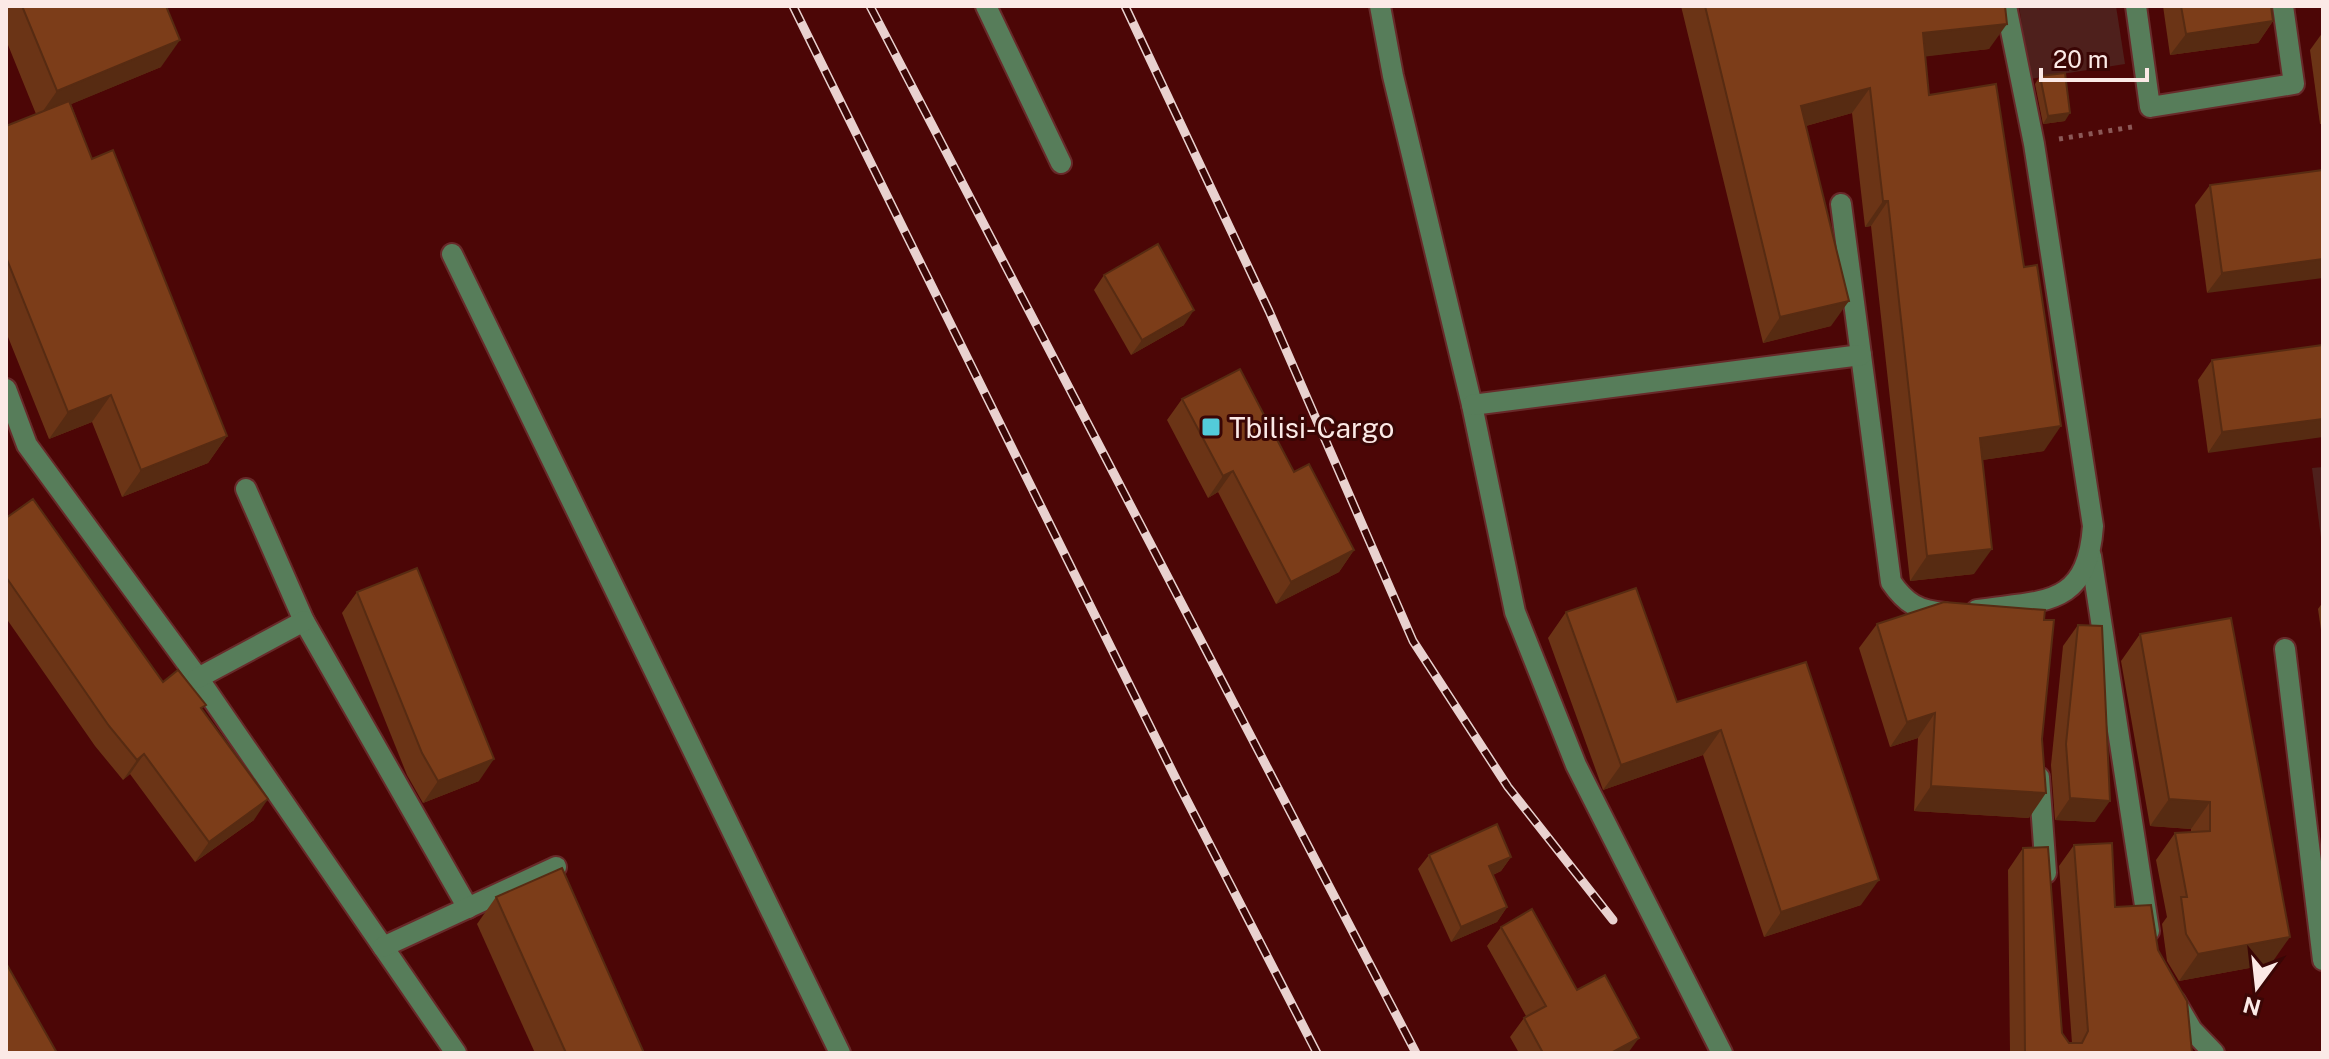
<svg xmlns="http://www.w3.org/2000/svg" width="2329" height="1059" viewBox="0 0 2329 1059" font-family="'Public Sans',sans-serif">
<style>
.green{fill:#4e201c}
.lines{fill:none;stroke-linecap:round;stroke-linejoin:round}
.minor-casing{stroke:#682a2a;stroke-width:24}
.path{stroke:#8b5857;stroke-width:5;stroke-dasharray:4 6;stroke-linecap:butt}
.minor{stroke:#577d5a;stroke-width:20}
.rail-casing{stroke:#e9d1cf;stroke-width:9}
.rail{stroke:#3a0605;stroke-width:6;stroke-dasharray:18;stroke-linecap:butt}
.wall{fill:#6b3416}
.shaded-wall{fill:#572b12}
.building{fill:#7c3d19;stroke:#572b12;stroke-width:2}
.poi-dot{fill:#53cbda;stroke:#3a0605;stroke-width:3}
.labels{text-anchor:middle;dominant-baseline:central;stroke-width:6;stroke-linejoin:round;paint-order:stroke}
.poi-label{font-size:28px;fill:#fbe9e6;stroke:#3a0605;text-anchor:start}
</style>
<rect width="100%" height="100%" fill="#4c0606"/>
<!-- green -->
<g class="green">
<path d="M 2019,6 L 2116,6 L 2125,64 L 2030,79 Z"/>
<path d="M 2323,467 L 2323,538 L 2321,538 L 2312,468 Z"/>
</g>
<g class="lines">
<!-- minor casing -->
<g class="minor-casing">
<g id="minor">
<path d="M 986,6 L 1061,163"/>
<path d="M 1380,6 L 1393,76 L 1472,405 L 1515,612 L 1576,765 L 1722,1053"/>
<path d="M 2136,6 L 2150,107 L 2294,84 L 2283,6"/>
<path d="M 1841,204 L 1891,582 C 1906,604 1919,611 1945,613"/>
<path d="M 452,254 L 840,1053"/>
<path d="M 6,389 L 27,445 L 198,678 L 456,1053"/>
<path d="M 1472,405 L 1861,355"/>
<path d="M 246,489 L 304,621 L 468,908"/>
<path d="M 2091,556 L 2149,931"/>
<path d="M 1977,610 C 2044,600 2087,608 2093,526 L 2034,144 L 2006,6"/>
<path d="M 2285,649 L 2323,960"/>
<path d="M 198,678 L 304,621"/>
<path d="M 2039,777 L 2046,873"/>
<path d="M 383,947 L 556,867"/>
<path d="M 2175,1001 L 2192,1030 L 2214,1053"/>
</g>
</g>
<!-- path -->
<path class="path" d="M 2059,139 L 2132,127"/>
<!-- minor -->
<use href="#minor" class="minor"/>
<!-- rail casing -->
<g class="rail-casing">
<g id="rail">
<path d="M 793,6 L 1180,787 L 1317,1053"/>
<path d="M 870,6 L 1416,1053"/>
<path d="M 1125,6 L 1269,311 L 1413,641 L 1508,787 L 1613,920"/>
</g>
</g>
<!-- rail -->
<use href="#rail" class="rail"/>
</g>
<!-- wall -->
<g class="wall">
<path d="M 6,6 L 166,6 L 161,67 L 71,104 L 92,159 L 227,436 L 208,463 L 122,497 L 92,422 L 49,439 L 6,332 L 6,126 L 36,114 L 6,40 Z"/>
<path d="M 1681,6 L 2005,6 L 1989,49 L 1925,56 L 1929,95 L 2044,451 L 1982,460 L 1974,574 L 1910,581 L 1871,226 L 1865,227 L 1852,113 L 1806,126 L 1831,326 L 1763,343 Z"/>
<path d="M 2163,6 L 2271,6 L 2273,21 L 2258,43 L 2170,55 Z"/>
<path d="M 2323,32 L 2323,124 L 2320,124 L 2310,50 Z"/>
<path d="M 2040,76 L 2065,121 L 2043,124 L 2035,84 Z"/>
<path d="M 2323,170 L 2207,293 L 2195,205 L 2210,185 Z"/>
<path d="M 1104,275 L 1184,325 L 1131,355 L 1094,290 Z"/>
<path d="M 2323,345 L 2208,453 L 2198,380 L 2212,360 Z"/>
<path d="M 1182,399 L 1294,472 L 1354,550 L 1339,572 L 1276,604 L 1218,492 L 1208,498 L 1167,420 Z"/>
<path d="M 6,518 L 163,682 L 202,710 L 254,820 L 195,862 L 130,774 L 123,780 L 95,746 L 6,618 Z"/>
<path d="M 357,592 L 479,781 L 423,803 L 407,775 L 342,613 Z"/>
<path d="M 2323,602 L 2323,644 L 2318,609 Z"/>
<path d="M 1566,612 L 1677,702 L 1806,662 L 1861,905 L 1764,937 L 1703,755 L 1603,790 L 1548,638 Z"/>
<path d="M 2231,618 L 2271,964 L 2179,981 L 2167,961 L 2162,924 L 2167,917 L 2156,860 L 2175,833 L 2191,832 L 2191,829 L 2150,826 L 2121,661 L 2140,634 Z"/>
<path d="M 1877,624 L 2029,818 L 1914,811 L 1918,738 L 1890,747 L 1859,648 Z"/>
<path d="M 2078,625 L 2095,822 L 2055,820 L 2051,765 L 2063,646 Z"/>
<path d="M 2074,845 L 2115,907 L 2158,950 L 2192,1053 L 2010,1053 L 2008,870 L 2023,848 L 2062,1033 L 2069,1043 L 2072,1043 L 2059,866 Z"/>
<path d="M 1429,855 L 1511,857 L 1501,871 L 1493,875 L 1507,907 L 1497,922 L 1451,942 L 1418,869 Z"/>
<path d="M 496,897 L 644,1053 L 535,1053 L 477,924 Z"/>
<path d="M 1501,927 L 1577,990 L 1628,1053 L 1519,1053 L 1510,1037 L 1524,1018 L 1526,1016 L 1487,946 Z"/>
</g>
<!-- shaded-wall -->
<g class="shaded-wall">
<path d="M 2273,21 L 2258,43 L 2170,55 L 2186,34 Z"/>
<path d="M 2007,24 L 1989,49 L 1905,59 L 1923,33 Z"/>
<path d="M 180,40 L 161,67 L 38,118 L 57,91 Z"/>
<path d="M 1870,88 L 1852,113 L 1784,132 L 1801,106 Z"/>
<path d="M 2070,113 L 2065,121 L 2043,124 L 2048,116 Z"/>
<path d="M 1883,201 L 1888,201 L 1871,226 L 1865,227 Z"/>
<path d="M 2323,259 L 2323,278 L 2207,293 L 2222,273 Z"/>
<path d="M 1849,301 L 1831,326 L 1763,343 L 1780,317 Z"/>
<path d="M 1194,310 L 1184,325 L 1131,355 L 1142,340 Z"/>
<path d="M 111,395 L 92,422 L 49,439 L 68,412 Z"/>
<path d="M 2323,419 L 2323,437 L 2208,453 L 2222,432 Z"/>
<path d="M 2061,426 L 2044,451 L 1962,463 L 1980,438 Z"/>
<path d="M 227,436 L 208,463 L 122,497 L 141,470 Z"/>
<path d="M 1233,471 L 1218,492 L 1208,498 L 1223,476 Z"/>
<path d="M 1992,549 L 1974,574 L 1910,581 L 1927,556 Z"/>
<path d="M 1354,550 L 1339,572 L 1276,604 L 1291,582 Z"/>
<path d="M 1935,713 L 1918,738 L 1890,747 L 1907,722 Z"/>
<path d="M 1721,730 L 1703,755 L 1603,790 L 1621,765 Z"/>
<path d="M 144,754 L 130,774 L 123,780 L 137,760 Z"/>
<path d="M 494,759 L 479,781 L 423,803 L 438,781 Z"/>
<path d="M 1931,786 L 2046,793 L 2029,818 L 1914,811 Z"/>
<path d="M 2070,798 L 2110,801 L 2095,822 L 2055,820 Z"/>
<path d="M 268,799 L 254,820 L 195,862 L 209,842 Z"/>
<path d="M 2169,799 L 2210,802 L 2191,829 L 2150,826 Z"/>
<path d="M 1511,857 L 1501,871 L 1479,881 L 1489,866 Z"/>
<path d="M 1879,880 L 1861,905 L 1764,937 L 1781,912 Z"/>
<path d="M 1507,907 L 1497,922 L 1451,942 L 1461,927 Z"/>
<path d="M 2290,937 L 2271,964 L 2179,981 L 2198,954 Z"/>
<path d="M 1639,1038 L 1628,1053 L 1611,1053 Z"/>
</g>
<!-- building -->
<g class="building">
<path d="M 22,6 L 166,6 L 180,40 L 57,91 Z"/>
<path d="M 1705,6 L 2005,6 L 2007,24 L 1923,33 L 1929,95 L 1996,84 L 2024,267 L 2037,265 L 2061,426 L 1980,438 L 1992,549 L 1927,556 L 1888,201 L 1883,201 L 1870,88 L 1801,106 L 1849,301 L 1780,317 Z"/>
<path d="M 2181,6 L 2271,6 L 2273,21 L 2186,34 Z"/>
<path d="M 2065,73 L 2070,113 L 2048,116 L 2040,76 Z"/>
<path d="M 69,101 L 92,159 L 113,150 L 227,436 L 141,470 L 111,395 L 68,412 L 6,257 L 6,126 Z"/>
<path d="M 2323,170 L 2323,259 L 2222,273 L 2210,185 Z"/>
<path d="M 1158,244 L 1194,310 L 1142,340 L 1104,275 Z"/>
<path d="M 2323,345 L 2323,419 L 2222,432 L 2212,360 Z"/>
<path d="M 1240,369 L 1294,472 L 1309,464 L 1354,550 L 1291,582 L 1233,471 L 1223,476 L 1182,399 Z"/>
<path d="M 33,499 L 163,682 L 178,670 L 206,705 L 201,708 L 268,799 L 209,842 L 144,754 L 137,760 L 109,726 L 6,577 L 6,518 Z"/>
<path d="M 417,568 L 494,759 L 438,781 L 422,753 L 357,592 Z"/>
<path d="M 1636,588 L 1677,702 L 1806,662 L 1879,880 L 1781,912 L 1721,730 L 1621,765 L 1566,612 Z"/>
<path d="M 1944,602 L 2045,610 L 2044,620 L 2054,620 L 2042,739 L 2046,793 L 1931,786 L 1935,713 L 1907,722 L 1877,624 Z"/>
<path d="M 2231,618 L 2290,937 L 2198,954 L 2186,934 L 2181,897 L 2187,897 L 2175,833 L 2210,831 L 2210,802 L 2169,799 L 2140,634 Z"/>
<path d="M 2078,625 L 2102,626 L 2110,801 L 2070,798 L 2066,744 Z"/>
<path d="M 1497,824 L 1511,857 L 1489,866 L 1507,907 L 1461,927 L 1429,855 Z"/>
<path d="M 2112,843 L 2115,907 L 2151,905 L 2158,950 L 2187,1001 L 2192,1053 L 2025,1053 L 2023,848 L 2048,847 L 2062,1033 L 2069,1043 L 2082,1043 L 2088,1031 L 2074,845 Z"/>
<path d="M 562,868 L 644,1053 L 566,1053 L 496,897 Z"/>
<path d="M 1532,909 L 1577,990 L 1605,975 L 1639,1038 L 1611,1053 L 1543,1053 L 1524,1018 L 1546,1006 L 1501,927 Z"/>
<path d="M 6,963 L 57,1053 L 6,1053 Z"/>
</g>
<!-- markers -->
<rect class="poi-dot" x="1201" y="417" width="20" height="20" rx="4"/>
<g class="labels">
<!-- poi labels -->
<g class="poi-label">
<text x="1229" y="427">Tbilisi-Cargo</text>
</g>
</g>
<!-- border -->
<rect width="2329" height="1059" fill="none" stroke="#fbe9e6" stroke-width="16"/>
<!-- north arrow -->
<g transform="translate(2257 987) rotate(195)" stroke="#3a0605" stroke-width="6" paint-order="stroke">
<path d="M0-6L14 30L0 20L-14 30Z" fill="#fbe9e6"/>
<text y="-12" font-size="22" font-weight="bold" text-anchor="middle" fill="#fbe9e6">N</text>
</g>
<!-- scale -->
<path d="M2041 68v12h106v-12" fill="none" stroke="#fbe9e6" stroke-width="4"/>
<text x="2053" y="68" font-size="24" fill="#fbe9e6" stroke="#3a0605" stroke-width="6" paint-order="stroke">20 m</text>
</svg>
